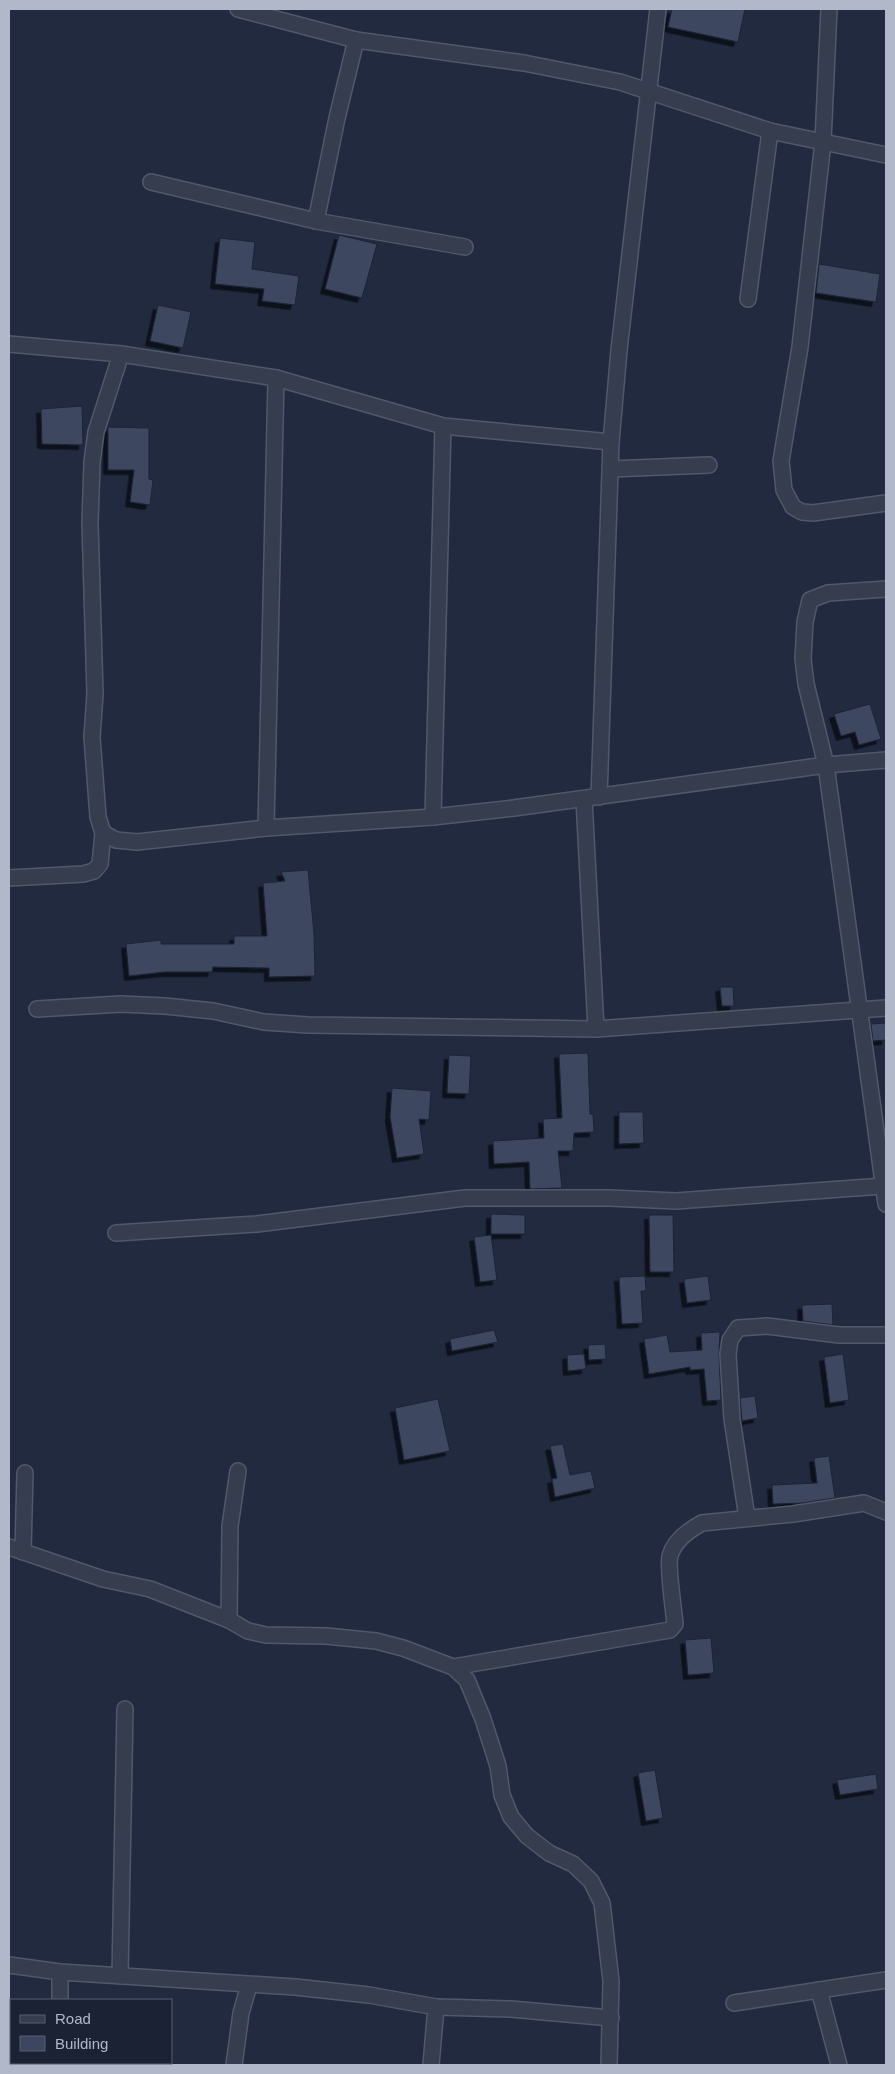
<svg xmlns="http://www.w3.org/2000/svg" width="895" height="2074" viewBox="0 0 895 2074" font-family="Arial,sans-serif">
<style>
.building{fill:#3d4660;stroke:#1d2436;filter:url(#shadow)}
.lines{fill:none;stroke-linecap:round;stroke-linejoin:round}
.minor-casing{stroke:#51586a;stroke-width:18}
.minor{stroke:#363d4f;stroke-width:15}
</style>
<defs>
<filter id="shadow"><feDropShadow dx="-4.5" dy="4.5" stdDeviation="0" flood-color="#0009"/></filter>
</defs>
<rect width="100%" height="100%" fill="#212a3f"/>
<!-- building -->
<g class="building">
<path d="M 672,9 L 745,9 L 738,42 L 668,27 Z"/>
<path d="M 339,235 L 377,244 L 362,298 L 325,289 Z"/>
<path d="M 220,238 L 255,242 L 252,269 L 299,276 L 295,305 L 262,301 L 264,289 L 215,284 Z"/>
<path d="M 819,264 L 880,274 L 876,302 L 816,293 Z"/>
<path d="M 158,305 L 191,312 L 183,348 L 150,341 Z"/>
<path d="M 82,406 L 83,445 L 42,444 L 41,409 Z"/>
<path d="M 108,427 L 149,428 L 149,479 L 153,480 L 150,505 L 130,502 L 134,470 L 108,470 Z"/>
<path d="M 870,704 L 881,739 L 859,745 L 855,732 L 841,736 L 834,714 Z"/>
<path d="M 308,870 L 314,934 L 315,976 L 269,977 L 269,968 L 213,967 L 212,972 L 165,972 L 129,976 L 126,944 L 161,940 L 161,944 L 234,944 L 234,936 L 267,936 L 263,883 L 285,881 L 281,872 Z"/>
<path d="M 720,987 L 733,987 L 734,1006 L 722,1006 Z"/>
<path d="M 886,1023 L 886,1040 L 873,1041 L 871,1024 Z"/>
<path d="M 588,1053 L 590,1114 L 593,1114 L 594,1132 L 574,1133 L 573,1151 L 558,1151 L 562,1188 L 530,1189 L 529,1162 L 494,1164 L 493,1141 L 544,1138 L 543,1119 L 562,1118 L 559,1054 Z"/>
<path d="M 449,1055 L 471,1056 L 469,1094 L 447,1093 Z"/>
<path d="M 392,1088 L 431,1091 L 429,1120 L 419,1119 L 424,1154 L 397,1158 L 390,1117 Z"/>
<path d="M 619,1112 L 643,1112 L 644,1143 L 619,1144 Z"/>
<path d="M 491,1214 L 525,1215 L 525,1234 L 491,1234 Z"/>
<path d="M 649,1215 L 673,1215 L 674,1272 L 650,1272 Z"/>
<path d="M 491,1235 L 497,1280 L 480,1282 L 474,1237 Z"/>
<path d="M 645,1276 L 646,1291 L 641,1291 L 643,1323 L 622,1324 L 619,1277 Z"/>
<path d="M 708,1276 L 711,1300 L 687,1303 L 684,1279 Z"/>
<path d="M 832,1304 L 833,1325 L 803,1321 L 802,1305 Z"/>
<path d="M 494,1330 L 498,1342 L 452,1351 L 450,1339 Z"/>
<path d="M 720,1332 L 719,1355 L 721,1400 L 707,1401 L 704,1369 L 690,1370 L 690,1367 L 649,1374 L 644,1339 L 667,1335 L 670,1352 L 702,1350 L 701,1333 Z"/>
<path d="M 605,1344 L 606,1359 L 589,1360 L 588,1345 Z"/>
<path d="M 584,1354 L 586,1369 L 568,1371 L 567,1355 Z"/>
<path d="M 843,1354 L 849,1400 L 830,1403 L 824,1357 Z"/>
<path d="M 755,1396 L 758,1418 L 742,1421 L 740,1398 Z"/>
<path d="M 438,1399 L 450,1451 L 404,1460 L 395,1408 Z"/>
<path d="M 563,1444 L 570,1475 L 591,1471 L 595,1488 L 555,1497 L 552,1479 L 557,1478 L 550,1446 Z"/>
<path d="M 829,1456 L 835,1498 L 802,1503 L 773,1504 L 772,1485 L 817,1483 L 814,1458 Z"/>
<path d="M 711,1638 L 714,1673 L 688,1675 L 685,1640 Z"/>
<path d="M 655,1770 L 663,1818 L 646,1821 L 638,1773 Z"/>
<path d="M 876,1774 L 878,1789 L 840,1795 L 837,1780 Z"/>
</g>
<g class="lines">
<!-- minor casing -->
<g class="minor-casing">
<g id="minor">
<path d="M 238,9 L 356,40 L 524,63 L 620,82 L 770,131 L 886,155"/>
<path d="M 829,9 L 823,142 L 800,347 L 781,461 L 784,490 L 793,507 L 802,512 L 813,513 L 886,503"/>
<path d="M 356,40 L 337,118 L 316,221 L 465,247"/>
<path d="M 151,182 L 316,221"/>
<path d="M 748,299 L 770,131"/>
<path d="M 9,344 L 121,354 L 276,378 L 443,426 L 611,442"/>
<path d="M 611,469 L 709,465"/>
<path d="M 886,589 L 828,593 L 810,600 L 805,622 L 803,659 L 806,684 L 826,765 L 886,1204"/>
<path d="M 599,797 L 611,442 L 619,350 L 658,9"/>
<path d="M 584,799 L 596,1029"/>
<path d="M 433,817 L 443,426"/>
<path d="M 266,828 L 276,378"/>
<path d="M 103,833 L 116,840 L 137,842 L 266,828 L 433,817 L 514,808 L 826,765 L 886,760"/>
<path d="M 9,878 L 83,874 L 94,871 L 100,864 L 103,833 L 98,817 L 92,737 L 95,694 L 90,523 L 92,462 L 96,432 L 121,354"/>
<path d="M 37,1009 L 121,1004 L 165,1006 L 213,1011 L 264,1022 L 308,1025 L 596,1029 L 886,1008"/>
<path d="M 116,1233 L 257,1224 L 465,1198 L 609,1198 L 676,1201 L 883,1186"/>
<path d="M 747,1518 L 732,1419 L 728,1354 L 730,1340 L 738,1328 L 767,1326 L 839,1335 L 886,1335"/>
<path d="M 9,1547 L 103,1579 L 150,1589 L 229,1620 L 248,1631 L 266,1635 L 326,1636 L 376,1641 L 403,1648 L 453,1667 L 467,1680 L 483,1719 L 498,1766 L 502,1795 L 511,1817 L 527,1836 L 549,1853 L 573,1864 L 591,1881 L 602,1903 L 611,1981 L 609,2065"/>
<path d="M 23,1552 L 25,1473"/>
<path d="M 229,1620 L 230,1526 L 238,1471"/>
<path d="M 453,1667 L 670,1630 L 675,1624 C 674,1612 667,1565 670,1556 C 674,1541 689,1530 702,1523 L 793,1514 L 864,1503 L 886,1512"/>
<path d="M 9,1965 L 60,1972 L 295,1987 L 369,1995 L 436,2007 L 511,2009 L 611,2018"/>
<path d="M 60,1972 L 60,2000"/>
<path d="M 120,1976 L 125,1709"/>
<path d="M 819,1990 L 839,2065"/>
<path d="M 734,2003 L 886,1980"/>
<path d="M 62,2063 L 62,2065"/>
<path d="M 234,2065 L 241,2013 L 249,1985"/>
<path d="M 431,2065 L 436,2007"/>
</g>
</g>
<!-- minor -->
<use href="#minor" class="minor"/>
</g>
<!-- border -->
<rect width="895" height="2074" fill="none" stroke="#b1b8ca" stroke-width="20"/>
<!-- legend -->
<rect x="10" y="1999" width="162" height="65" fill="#1b2234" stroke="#575e70"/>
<rect x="20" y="2015" width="25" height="8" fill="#363d4f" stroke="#575e70"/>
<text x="55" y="2024" font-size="15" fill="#b1b8ca">Road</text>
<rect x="20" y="2036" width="25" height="15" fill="#3d4660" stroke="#575e70"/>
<text x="55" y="2049" font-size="15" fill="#b1b8ca">Building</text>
</svg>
